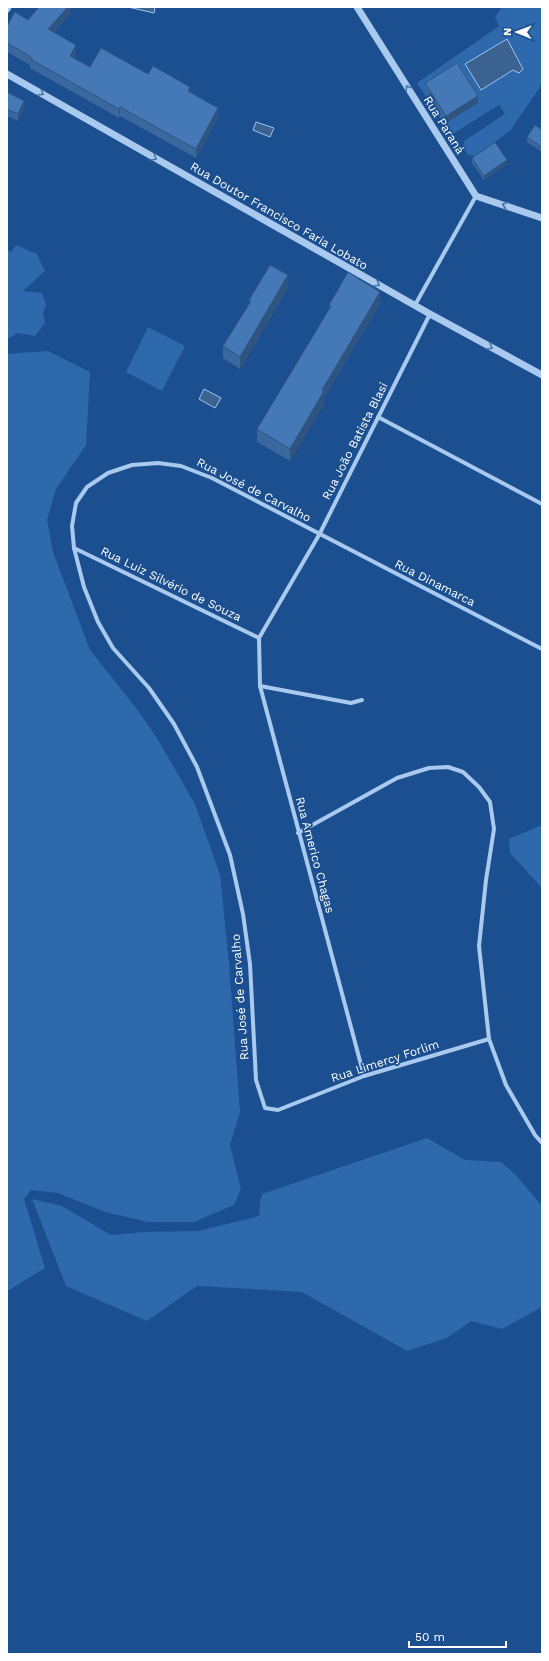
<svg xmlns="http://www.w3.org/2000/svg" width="549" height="1661" viewBox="0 0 549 1661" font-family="'Work Sans',sans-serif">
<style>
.green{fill:#2e69ad}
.water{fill:#3c6290;stroke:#9cc4f0}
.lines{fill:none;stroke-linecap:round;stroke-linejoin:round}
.minor{stroke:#a9c9ee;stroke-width:4}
.tertiary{stroke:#a9c9ee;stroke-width:7}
.wall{fill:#3a679d}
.shaded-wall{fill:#305480}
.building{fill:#4478b7;stroke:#305480}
.oneway{stroke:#4674ac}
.labels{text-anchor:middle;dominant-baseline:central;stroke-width:3.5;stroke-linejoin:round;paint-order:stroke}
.street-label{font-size:12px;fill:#fff;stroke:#1b4f8f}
</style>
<rect width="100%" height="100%" fill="#1b4f8f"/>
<!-- green -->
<g class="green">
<path d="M 502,7 L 542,7 L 542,84 L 510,131 L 475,156 L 468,155 L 463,148 L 464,141 L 505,114 L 499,105 L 451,135 L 417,83 L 499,26 L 495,17 Z"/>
<path d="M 16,245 L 37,254 L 45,271 L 23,291 L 42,293 L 46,305 L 43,313 L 45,323 L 35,336 L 18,333 L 7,339 L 7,249 L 11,252 Z"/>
<path d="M 148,327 L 185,346 L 162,391 L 126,372 Z"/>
<path d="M 48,351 L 90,372 L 86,445 L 56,489 L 47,520 L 53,552 L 90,650 L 136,708 L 157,738 L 195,804 L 220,875 L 229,963 L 240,1112 L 230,1145 L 241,1189 L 234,1205 L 194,1222 L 148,1222 L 105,1212 L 58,1193 L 31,1190 L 24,1199 L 45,1268 L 9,1290 L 7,1288 L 7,354 Z"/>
<path d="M 542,825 L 542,888 L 510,853 L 509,839 Z"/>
<path d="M 427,1138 L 465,1160 L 501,1162 L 515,1174 L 542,1206 L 542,1307 L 502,1329 L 471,1321 L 447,1338 L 407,1351 L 302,1292 L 197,1286 L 147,1321 L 66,1286 L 32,1199 L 62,1206 L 111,1235 L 145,1232 L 198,1231 L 259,1216 L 260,1203 L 262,1194 Z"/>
</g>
<!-- water -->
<g class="water">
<path d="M 128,7 L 155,7 L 154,13 Z"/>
<path d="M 507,39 L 523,69 L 519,73 L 513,70 L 481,90 L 465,64 Z"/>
<path d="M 256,122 L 274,128 L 270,137 L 253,130 Z"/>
<path d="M 204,389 L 221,398 L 215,408 L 199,399 Z"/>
</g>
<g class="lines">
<!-- minor -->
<g class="minor">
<path d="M 415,305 L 476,196"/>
<path d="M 378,417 L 542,504"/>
<path d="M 74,548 L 259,638"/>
<path d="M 259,638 L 260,686 L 364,1076"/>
<path d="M 259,638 L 319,535 L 430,314"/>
<path d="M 260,686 L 351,703 L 362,700"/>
<path d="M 298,833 L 397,778 L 429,768 L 448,767 L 463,772 L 479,787 L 490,802 L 494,829 L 486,880 L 479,946 L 489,1039 L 506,1085 L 535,1135 L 542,1143"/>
<path d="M 489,1039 L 364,1076 L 278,1110 L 265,1108 L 256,1080 L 250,964 L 243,914 L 230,855 L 197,767 L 174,724 L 149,688 L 113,648 L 98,622 L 84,587 L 74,548 L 72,526 L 76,503 L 87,487 L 108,473 L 132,465 L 158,463 L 181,466 L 212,478 L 542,649"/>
</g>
<!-- tertiary -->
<g class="tertiary">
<path d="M 357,7 L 476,196 L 542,218"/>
<path d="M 7,9 L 8,7"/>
<path d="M 7,74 L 430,314 L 542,375"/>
</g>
</g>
<!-- wall -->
<g class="wall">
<path d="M 71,7 L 71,13 L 54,32 L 76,54 L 74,58 L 90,67 L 148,74 L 190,92 L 218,117 L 196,158 L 120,116 L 119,118 L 30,68 L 30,65 L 7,52 L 7,26 Z"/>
<path d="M 425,83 L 478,103 L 446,123 L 425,90 Z"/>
<path d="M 7,92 L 24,108 L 18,121 L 7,116 Z"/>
<path d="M 542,130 L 542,152 L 527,142 L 527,137 Z"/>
<path d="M 472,158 L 507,164 L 484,180 L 472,163 Z"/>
<path d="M 288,288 L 240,369 L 223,358 L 223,346 L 249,304 L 249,300 Z"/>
<path d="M 380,304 L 324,398 L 324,404 L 290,461 L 257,442 L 257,429 L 329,310 L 329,305 Z"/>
</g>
<!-- shaded-wall -->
<g class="shaded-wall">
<path d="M 68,7 L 71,7 L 71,13 L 48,38 L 48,29 Z"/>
<path d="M 76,45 L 76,54 L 70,65 L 70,56 Z"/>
<path d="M 478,96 L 478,103 L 446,123 L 446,116 Z"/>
<path d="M 24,101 L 24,108 L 18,121 L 18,114 Z"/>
<path d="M 120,107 L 120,116 L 119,118 L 119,109 Z"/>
<path d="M 218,108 L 218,117 L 196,158 L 196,149 Z"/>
<path d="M 507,160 L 507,164 L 484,180 L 484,176 Z"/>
<path d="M 288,275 L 288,288 L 240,369 L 240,357 Z"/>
<path d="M 380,292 L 380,304 L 324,398 L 324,404 L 290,461 L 290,449 L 322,390 Z"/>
</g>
<!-- building -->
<g class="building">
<path d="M 39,7 L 68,7 L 48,29 L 76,45 L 70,56 L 90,67 L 101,48 L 148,74 L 153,66 L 190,87 L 188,91 L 218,108 L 196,149 L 120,107 L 119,109 L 30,59 L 31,57 L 7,43 L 7,26 L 15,12 L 28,20 Z"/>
<path d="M 457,63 L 478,96 L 446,116 L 425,83 Z"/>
<path d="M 7,92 L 24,101 L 18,114 L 7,109 Z"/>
<path d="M 535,125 L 542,130 L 542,147 L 527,137 Z"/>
<path d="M 495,142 L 507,160 L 484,176 L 472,158 Z"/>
<path d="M 270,265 L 288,275 L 240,357 L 223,346 L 251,301 L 249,300 Z"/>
<path d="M 348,272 L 380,292 L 322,390 L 324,391 L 290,449 L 257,429 L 331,306 L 329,305 Z"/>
</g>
<!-- one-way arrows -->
<defs><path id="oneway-chevron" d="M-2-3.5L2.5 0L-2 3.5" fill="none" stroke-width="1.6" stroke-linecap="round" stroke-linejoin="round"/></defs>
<g class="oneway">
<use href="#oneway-chevron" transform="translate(408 88) rotate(-122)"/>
<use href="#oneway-chevron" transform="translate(41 93) rotate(30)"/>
<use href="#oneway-chevron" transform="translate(154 158) rotate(30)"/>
<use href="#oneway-chevron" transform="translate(505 205) rotate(-162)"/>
<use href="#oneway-chevron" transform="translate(377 284) rotate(30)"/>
<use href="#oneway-chevron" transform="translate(490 347) rotate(28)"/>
</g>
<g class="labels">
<!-- street labels -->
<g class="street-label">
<text transform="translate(444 125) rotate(58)">Rua Paraná</text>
<text transform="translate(279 216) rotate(30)">Rua Doutor Francisco Faria Lobato</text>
<text transform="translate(355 441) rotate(-63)">Rua João Batista Blasi</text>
<text transform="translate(254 490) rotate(27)">Rua José de Carvalho</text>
<text transform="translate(435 583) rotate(27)">Rua Dinamarca</text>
<text transform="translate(171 584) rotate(26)">Rua Luiz Silvério de Souza</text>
<text transform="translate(315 855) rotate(75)">Rua Americo Chagas</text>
<text transform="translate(240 997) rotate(-94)">Rua José de Carvalho</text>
<text transform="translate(385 1061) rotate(-18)">Rua Limercy Forlim</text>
</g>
</g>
<!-- border -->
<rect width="549" height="1661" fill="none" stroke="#ffffff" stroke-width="16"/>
<!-- north arrow -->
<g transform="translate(517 32) rotate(271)" stroke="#1b4f8f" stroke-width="3" paint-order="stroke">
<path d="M0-3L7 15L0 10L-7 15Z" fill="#ffffff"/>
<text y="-6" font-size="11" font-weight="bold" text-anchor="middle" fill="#ffffff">N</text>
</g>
<!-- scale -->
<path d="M409 1641v6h97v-6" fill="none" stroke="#ffffff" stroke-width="2"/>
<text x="415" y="1641" font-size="12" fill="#ffffff" stroke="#1b4f8f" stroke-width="3" paint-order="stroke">50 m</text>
</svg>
